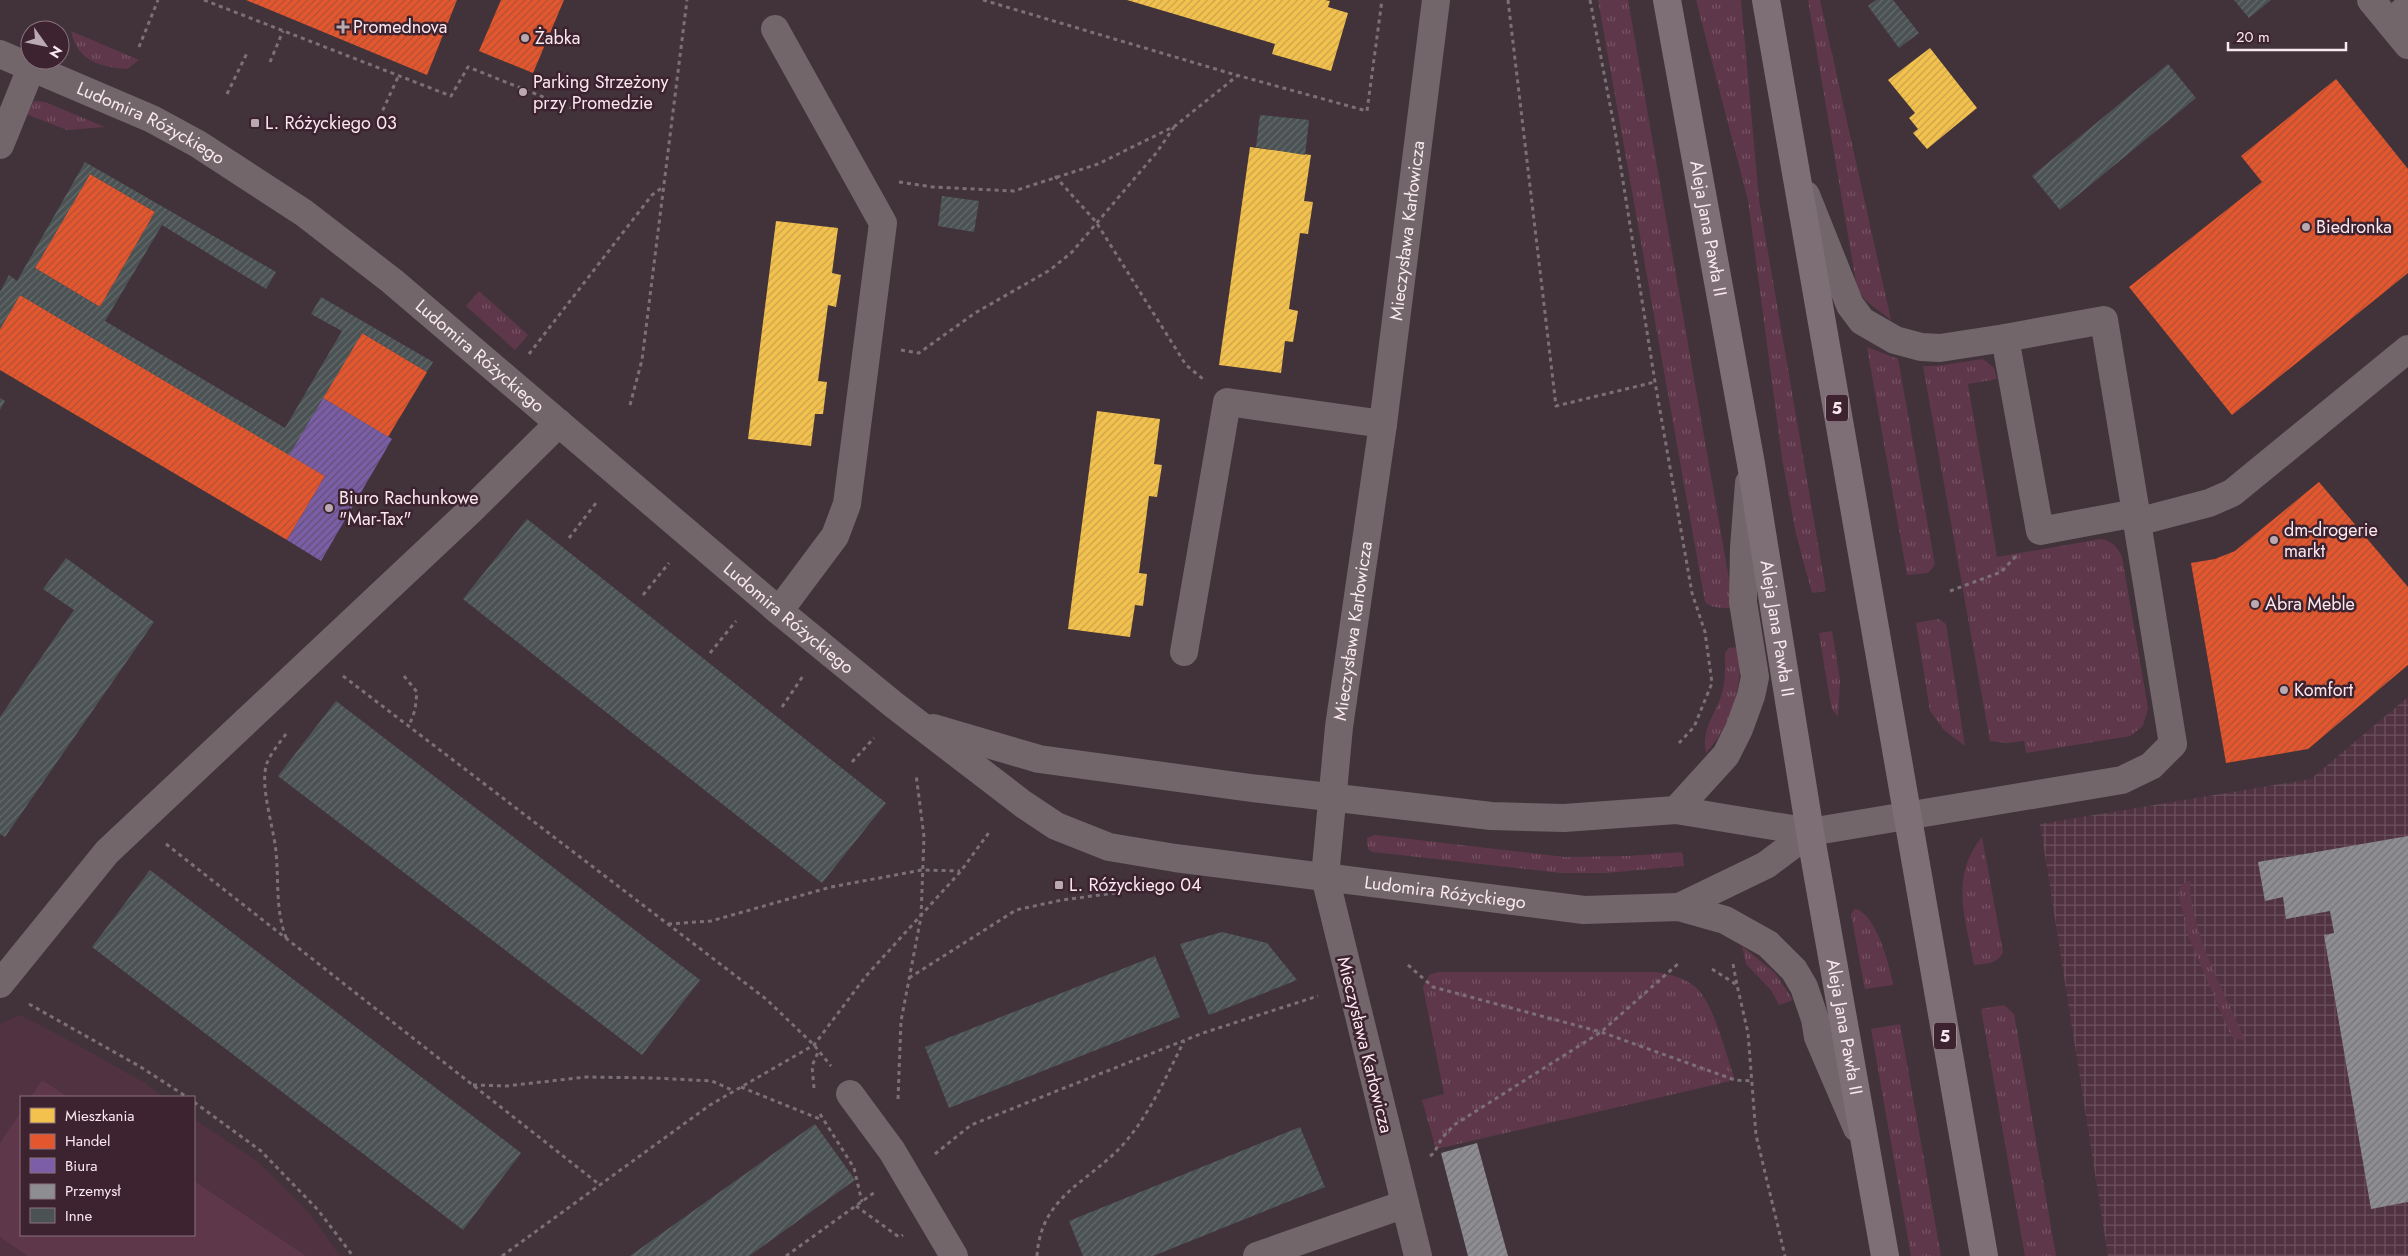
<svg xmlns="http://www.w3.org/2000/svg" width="2408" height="1256" viewBox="0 0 2408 1256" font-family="Jost,sans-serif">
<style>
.built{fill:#513240}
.industrial{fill:url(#industrial-grid)}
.grass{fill:url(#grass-tufts)}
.pitch{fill:#5f374a}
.homes{fill:url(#homes-hatch)}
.shops{fill:url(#shops-hatch)}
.offices{fill:url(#offices-hatch)}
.industry{fill:url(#industry-hatch)}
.building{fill:url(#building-hatch);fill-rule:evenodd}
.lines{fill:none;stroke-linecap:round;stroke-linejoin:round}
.path{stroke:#7b7075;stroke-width:3;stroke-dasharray:4 4;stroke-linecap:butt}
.minor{stroke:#72666b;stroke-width:28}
.major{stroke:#7e6e75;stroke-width:28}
.poi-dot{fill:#baa9b0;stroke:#3d232f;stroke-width:2}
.labels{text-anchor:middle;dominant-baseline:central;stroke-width:5;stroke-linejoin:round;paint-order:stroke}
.shield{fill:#3d232f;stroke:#c1adb5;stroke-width:1}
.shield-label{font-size:16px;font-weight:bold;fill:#fae8ef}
.poi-label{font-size:18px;fill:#fae8ef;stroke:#3d232f;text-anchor:start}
.street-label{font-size:18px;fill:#fae8ef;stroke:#3d232f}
</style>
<defs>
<pattern id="industrial-grid" width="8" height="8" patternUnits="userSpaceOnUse" patternTransform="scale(1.25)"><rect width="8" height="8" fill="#513240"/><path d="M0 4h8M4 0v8" fill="none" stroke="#6b505c"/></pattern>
<pattern id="grass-tufts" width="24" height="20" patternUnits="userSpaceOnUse" patternTransform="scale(1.25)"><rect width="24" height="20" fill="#5f374a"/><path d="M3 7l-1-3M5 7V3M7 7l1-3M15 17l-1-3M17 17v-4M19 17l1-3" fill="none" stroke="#775464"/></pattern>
<pattern id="homes-hatch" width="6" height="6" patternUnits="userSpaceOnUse" patternTransform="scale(1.25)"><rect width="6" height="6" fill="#f2c14e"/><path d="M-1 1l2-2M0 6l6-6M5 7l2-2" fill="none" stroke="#c8a24c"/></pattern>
<pattern id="shops-hatch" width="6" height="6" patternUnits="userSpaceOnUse" patternTransform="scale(1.25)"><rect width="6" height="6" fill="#e4572e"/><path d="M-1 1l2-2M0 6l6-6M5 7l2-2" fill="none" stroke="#ae5137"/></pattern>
<pattern id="offices-hatch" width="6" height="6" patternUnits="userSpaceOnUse" patternTransform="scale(1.25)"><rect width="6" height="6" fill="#7b5ea7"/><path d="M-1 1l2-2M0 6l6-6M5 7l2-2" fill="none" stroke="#615173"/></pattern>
<pattern id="industry-hatch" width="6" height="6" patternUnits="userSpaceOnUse" patternTransform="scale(1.25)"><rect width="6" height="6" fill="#8d8d92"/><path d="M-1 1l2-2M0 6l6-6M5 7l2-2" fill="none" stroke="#767478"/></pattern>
<pattern id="building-hatch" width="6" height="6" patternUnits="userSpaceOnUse" patternTransform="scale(1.25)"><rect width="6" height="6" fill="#4b5253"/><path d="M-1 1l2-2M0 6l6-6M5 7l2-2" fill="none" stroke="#666b6c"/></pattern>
</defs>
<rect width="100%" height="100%" fill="#42333a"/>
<!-- built -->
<path class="built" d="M 20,1015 L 63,1037 L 145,1083 L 164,1097 L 21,1097 L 21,1235 L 194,1235 L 194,1119 L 257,1161 L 310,1214 L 340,1256 L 0,1256 L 0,1024 Z"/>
<!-- industrial -->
<path class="industrial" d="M 2408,697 L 2408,1256 L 2108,1256 L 2040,824 L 2311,779 Z"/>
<!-- grass -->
<g class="grass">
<path d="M 1598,0 L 1628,0 L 1734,608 C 1724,608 1712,609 1705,602 Z"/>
<path d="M 1696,0 L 1741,0 L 1759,200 L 1826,591 L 1812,593 L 1796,534 L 1782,458 L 1748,200 Z"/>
<path d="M 1808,0 L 1820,0 L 1891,320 L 1865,300 L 1857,288 Z"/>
<path d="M 71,31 L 139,60 L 127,69 C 100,67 77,61 71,31 Z"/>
<path d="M 34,101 L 45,102 L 105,127 L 67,130 L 26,114 Z"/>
<path d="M 479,291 L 528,335 L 515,350 L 466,306 Z"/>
<path d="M 1867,347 L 1898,359 L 1935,565 L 1928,573 L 1907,575 Z"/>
<path d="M 1983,359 L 1994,368 L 1997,379 L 1968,384 L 1997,557 L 2101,539 C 2112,541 2118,547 2122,557 L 2148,708 L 2143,726 L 2130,736 L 2026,753 L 2024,741 L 2007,743 L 1990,741 L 1923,366 L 1937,366 Z"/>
<path d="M 1938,619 L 1946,624 L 1965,746 L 1944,730 L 1930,711 L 1916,623 Z"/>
<path d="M 1832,631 L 1840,680 L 1838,717 L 1832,709 L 1830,700 L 1819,633 Z"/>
<path d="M 1739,647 C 1743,687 1733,723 1706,753 C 1702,728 1713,719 1721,696 C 1726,682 1725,668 1725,653 L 1729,648 Z"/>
<path d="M 1375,835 L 1565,857 L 1628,856 L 1682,852 L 1684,866 L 1606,873 L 1561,873 L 1373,852 L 1368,849 L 1367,838 Z"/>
<path d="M 1982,837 L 2003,952 C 1997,965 1986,963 1974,965 C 1966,919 1949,877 1982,837 Z"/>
<path d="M 2190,881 C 2190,933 2225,992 2245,1040 L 2235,1039 L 2231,1036 L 2188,935 L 2178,892 L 2182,884 Z"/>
<path d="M 1855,909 C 1876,913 1890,967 1893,985 L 1865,989 L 1851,914 Z"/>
<path d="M 1742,946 L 1775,973 L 1793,1000 L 1779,1005 L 1771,990 L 1746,964 Z"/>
<path d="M 1438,972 L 1655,972 C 1668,974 1683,977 1694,986 C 1714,1001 1726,1056 1735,1080 L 1436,1149 L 1422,1100 L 1444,1094 L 1423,987 L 1429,975 Z"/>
<path d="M 2004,1005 L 2014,1014 L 2056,1256 L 2025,1256 L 1981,1009 Z"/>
<path d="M 1900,1024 L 1941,1256 L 1911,1256 L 1871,1029 Z"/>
</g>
<!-- pitch -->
<g class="pitch">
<path d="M 42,1080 L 68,1097 L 31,1097 Z"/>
<path d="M 21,1112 L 21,1235 L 194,1235 L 194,1181 L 306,1256 L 28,1256 L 0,1237 L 0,1143 Z"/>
</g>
<!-- homes -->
<g class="homes">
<path d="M 1127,0 L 1325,0 L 1330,1 L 1328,7 L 1348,13 L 1331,71 L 1272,54 L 1275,44 Z"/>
<path d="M 1930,48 L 1977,108 L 1927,149 L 1913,133 L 1918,129 L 1909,118 L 1915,113 L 1888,80 Z"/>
<path d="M 1250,147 L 1311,155 L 1304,201 L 1313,202 L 1308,234 L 1300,233 L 1289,309 L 1298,311 L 1293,342 L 1285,341 L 1281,373 L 1219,365 Z"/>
<path d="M 776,221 L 838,228 L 832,273 L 841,275 L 836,307 L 828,305 L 818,381 L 827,382 L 823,414 L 815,414 L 811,446 L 748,439 Z"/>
<path d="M 1097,411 L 1160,419 L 1154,464 L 1162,465 L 1157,497 L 1149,496 L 1139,573 L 1147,574 L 1143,606 L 1135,605 L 1130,637 L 1068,629 Z"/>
</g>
<!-- shops -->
<g class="shops">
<path d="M 246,0 L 457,0 L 427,75 Z"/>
<path d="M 501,0 L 564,0 L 533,73 L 479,51 Z"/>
<path d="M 2336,79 L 2408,169 L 2408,273 L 2232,415 L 2129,287 L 2262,182 L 2241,156 Z"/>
<path d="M 90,174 L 155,212 L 100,307 L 35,268 Z"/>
<path d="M 20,295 L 325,476 L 287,540 L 0,370 L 0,329 Z"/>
<path d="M 362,333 L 427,372 L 388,437 L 323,398 Z"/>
<path d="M 2319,482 L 2408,587 L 2408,665 L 2308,749 L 2226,763 L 2191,563 L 2215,559 L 2235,551 Z"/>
</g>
<!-- offices -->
<path class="offices" d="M 323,398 L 392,439 L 321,561 L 287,540 L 325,476 L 289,455 Z"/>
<!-- industry -->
<g class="industry">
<path d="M 2408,836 L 2408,1202 L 2371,1209 L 2324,935 L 2334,933 L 2330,911 L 2286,919 L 2283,897 L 2265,901 L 2258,862 Z"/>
<path d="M 1477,1143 L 1508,1256 L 1468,1256 L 1441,1153 Z"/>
</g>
<!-- building -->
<g class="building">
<path d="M 1876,0 L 1893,0 L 1919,33 L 1899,48 L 1868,6 Z"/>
<path d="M 2234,0 L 2271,0 L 2249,18 Z"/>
<path d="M 2168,64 L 2196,98 L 2060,210 L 2032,176 Z"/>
<path d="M 1260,115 L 1309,120 L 1305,155 L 1256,147 Z"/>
<path d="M 85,162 L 276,272 L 266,289 L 162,225 L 105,321 L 285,428 L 342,331 L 311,314 L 321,297 L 433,362 L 427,372 L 362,333 L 289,455 L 20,295 L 0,329 L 0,292 L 9,275 L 17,281 ZM 90,174 L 155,212 L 100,307 L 35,268 Z"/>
<path d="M 942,196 L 979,201 L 974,232 L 938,226 Z"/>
<path d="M 0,398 L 5,401 L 0,410 Z"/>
<path d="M 527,519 L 886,803 L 822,883 L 463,599 Z"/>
<path d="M 66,558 L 154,622 L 5,837 L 0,834 L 0,717 L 74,610 L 43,589 Z"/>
<path d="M 336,701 L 700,980 L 642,1055 L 278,776 Z"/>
<path d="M 150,870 L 521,1153 L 463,1230 L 92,947 Z"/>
<path d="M 1222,932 L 1267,943 L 1297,980 L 1209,1015 L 1180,944 Z"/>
<path d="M 1155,956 L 1180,1017 L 949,1108 L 925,1047 Z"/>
<path d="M 815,1124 L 855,1180 L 749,1256 L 630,1256 Z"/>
<path d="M 1300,1127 L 1325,1187 L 1153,1256 L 1083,1256 L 1069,1221 Z"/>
</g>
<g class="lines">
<!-- path -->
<g class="path">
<path d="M 204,0 L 451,96 L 468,67 L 571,108"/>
<path d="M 983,0 L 1229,73 L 1367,111 L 1382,0"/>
<path d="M 1508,0 L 1556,406 L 1655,382"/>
<path d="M 1590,0 L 1615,131 L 1655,382 L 1692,593 L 1705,632 L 1712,683 L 1694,727 L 1679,743"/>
<path d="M 139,47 L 158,0"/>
<path d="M 270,62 L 283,31"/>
<path d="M 227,94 L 248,51"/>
<path d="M 376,125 L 398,77"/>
<path d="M 1055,176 L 1096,222 L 1186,365 L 1203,379"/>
<path d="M 899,182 L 933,187 L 1014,191 L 1098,164 L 1175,126 L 1237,76"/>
<path d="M 901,350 L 919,353 L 975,313 L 1050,270 L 1072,252 L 1157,152 L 1174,127"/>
<path d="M 529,354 L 652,195 L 663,187"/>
<path d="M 630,405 L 642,360 L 687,0"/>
<path d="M 569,538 L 596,503"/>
<path d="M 1950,591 L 2001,572 L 2017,555"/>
<path d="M 643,595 L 669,563"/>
<path d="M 710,653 L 736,621"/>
<path d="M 343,676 L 766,999 L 814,1045 L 831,1066"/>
<path d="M 404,676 L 417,692 L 415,710 L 409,726"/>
<path d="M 782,707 L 803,676"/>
<path d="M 286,734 C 280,742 271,753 267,763 C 259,785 274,828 276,852 C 279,882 275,911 287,940"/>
<path d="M 852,762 L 874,738"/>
<path d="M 166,844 L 600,1185"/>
<path d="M 668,924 L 711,921 L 831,887 L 922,870 L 960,871"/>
<path d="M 1733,964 L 1737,985"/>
<path d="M 1408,965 L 1433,987 L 1601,1032 L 1735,1080 L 1752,1081"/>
<path d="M 1712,969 L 1737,985 L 1748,1033 L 1756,1135 L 1785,1256"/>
<path d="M 909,978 L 1016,910 L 1062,900 L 1123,892"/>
<path d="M 29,1004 L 139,1066 L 187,1097"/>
<path d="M 473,1085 L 506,1086 L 586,1077 L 654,1078 L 712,1081 L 734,1091"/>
<path d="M 741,1087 L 822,1120"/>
<path d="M 814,1088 L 812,1066 L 819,1050"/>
<path d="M 898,1099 L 901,1021 L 921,917 L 924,837 L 916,774"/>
<path d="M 194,1102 L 261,1151 L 318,1210 L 353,1256"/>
<path d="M 820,1114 L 854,1168 L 862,1202"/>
<path d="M 935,1154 L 971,1125 L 1203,1033 L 1318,996"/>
<path d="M 1430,1156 L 1434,1153 L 1442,1138 L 1454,1125 L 1601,1032 L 1680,962"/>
<path d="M 856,1206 L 899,1237 L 903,1235"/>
<path d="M 502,1256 L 710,1105 L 814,1045 L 866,976 L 961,871 L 990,831"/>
<path d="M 786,1256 L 875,1192"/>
<path d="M 1037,1256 C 1041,1193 1092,1182 1127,1140 C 1151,1111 1167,1075 1184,1041"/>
</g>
<!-- minor -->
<g class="minor">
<path d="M 2371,0 L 2408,45"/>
<path d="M 2390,23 L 2408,7"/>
<path d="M 775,29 L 883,223 L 847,504 L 835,536 L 779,611"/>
<path id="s1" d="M 0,54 L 152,119 L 198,144 L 304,213 L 392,281 L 779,611 L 894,705 L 1023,804 L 1056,826 L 1109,847 L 1175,858 L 1584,910 L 1679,907 L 1725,920 L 1768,944 L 1794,970 L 1804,987 L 1815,1019 L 1818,1037 L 1857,1128"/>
<path d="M 0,145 L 32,66"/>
<path d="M 1806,195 L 1850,305 L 1862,321 L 1895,340 L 1921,347 L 1940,348 L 2005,338"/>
<path d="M 2136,513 L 2040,531 L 2005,338 L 2104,320 L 2136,513 L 2137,522"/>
<path d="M 1184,652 L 1227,402 L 1383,424"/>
<path d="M 933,728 L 1039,759 L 1251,788 L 1491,816 L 1564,818 L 1676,810 L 1810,832"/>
<path d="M 1676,810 L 1726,755 L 1739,729 L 1751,696 L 1755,677 L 1743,602 L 1744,548 L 1749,483"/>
<path d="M 1679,907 L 1766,865 L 1810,832 L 2122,780 L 2151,766 L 2173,744 L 2137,522 L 2209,503 L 2232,493 L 2408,349"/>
<path d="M 0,984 L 107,852 L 470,511 L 559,423"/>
<path d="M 850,1094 L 892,1151 L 954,1256"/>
<path d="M 1257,1256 L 1405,1204"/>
<path id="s2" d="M 1418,1256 L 1325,877 L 1339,727 L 1383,424 L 1436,0"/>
</g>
<!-- major -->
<g class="major">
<path id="s3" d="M 1667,0 L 1751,464 L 1810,832 L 1885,1256"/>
<path d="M 1766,0 L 1984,1256"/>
</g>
</g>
<!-- markers -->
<g class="poi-dot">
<path d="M340.5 19.5h5v5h5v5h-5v5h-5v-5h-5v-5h5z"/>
<circle cx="525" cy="38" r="5"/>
<circle cx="523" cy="92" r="5"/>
<rect x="250" y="118" width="10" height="10" rx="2.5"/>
<circle cx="2306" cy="227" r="5"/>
<circle cx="329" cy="508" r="5"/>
<circle cx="2274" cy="540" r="5"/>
<circle cx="2255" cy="604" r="5"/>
<circle cx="2284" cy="690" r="5"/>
<rect x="1054" y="880" width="10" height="10" rx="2.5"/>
</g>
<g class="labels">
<!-- shield labels -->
<g class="shield">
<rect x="1826" y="394.5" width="22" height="27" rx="4"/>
<rect x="1934" y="1022.5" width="22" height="27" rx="4"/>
</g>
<g class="shield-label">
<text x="1837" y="408">5</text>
<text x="1945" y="1036">5</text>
</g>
<!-- poi labels -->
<g class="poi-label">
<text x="353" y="27">Promednova</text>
<text x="535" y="38">Żabka</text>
<text x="533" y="82">Parking Strzeżony<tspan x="533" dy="21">przy Promedzie</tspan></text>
<text x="265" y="123">L. Różyckiego 03</text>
<text x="2316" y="227">Biedronka</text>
<text x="339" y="498">Biuro Rachunkowe<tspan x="339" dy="21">"Mar-Tax"</tspan></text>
<text x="2284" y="530">dm-drogerie<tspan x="2284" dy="21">markt</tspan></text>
<text x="2265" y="604">Abra Meble</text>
<text x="2294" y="690">Komfort</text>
<text x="1069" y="885">L. Różyckiego 04</text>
</g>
<!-- street labels -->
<g class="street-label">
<text stroke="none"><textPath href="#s1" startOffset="166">Ludomira Różyckiego</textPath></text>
<text stroke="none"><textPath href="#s3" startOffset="232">Aleja Jana Pawła II</textPath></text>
<text stroke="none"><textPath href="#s2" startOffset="1042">Mieczysława Karłowicza</textPath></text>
<text stroke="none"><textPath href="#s1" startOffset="571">Ludomira Różyckiego</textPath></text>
<text stroke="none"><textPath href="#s1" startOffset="976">Ludomira Różyckiego</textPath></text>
<text stroke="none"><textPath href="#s3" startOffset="638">Aleja Jana Pawła II</textPath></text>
<text stroke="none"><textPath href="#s2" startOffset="638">Mieczysława Karłowicza</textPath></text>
<text stroke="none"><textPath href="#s1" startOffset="1711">Ludomira Różyckiego</textPath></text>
<text stroke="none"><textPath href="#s3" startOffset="1042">Aleja Jana Pawła II</textPath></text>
<text transform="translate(1365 1045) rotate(76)">Mieczysława Karłowicza</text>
</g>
</g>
<!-- legend -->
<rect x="20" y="1096" width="175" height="140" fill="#3d232f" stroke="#89727c"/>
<rect x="30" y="1108" width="25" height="15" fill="#f2c14e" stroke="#89727c"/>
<text x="65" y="1121" font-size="15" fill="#fae8ef">Mieszkania</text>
<rect x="30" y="1134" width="25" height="15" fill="#e4572e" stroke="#89727c"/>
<text x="65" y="1146" font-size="15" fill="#fae8ef">Handel</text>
<rect x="30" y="1158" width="25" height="15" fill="#7b5ea7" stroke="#89727c"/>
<text x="65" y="1171" font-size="15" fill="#fae8ef">Biura</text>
<rect x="30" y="1184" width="25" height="15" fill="#8d8d92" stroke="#89727c"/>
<text x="65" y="1196" font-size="15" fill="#fae8ef">Przemysł</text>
<rect x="30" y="1208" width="25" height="15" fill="#4b5253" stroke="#89727c"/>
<text x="65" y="1221" font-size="15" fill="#fae8ef">Inne</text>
<!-- north arrow -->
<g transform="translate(45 45) rotate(123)"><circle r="24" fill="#3d232f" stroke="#89727c"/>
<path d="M0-4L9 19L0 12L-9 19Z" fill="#baa9b0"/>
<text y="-8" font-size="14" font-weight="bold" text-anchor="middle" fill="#fae8ef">N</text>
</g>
<!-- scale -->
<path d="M2228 42v8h118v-8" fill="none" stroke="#fae8ef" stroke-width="2.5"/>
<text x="2236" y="42" font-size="15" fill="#fae8ef" stroke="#3d232f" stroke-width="4" paint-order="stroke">20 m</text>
</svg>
